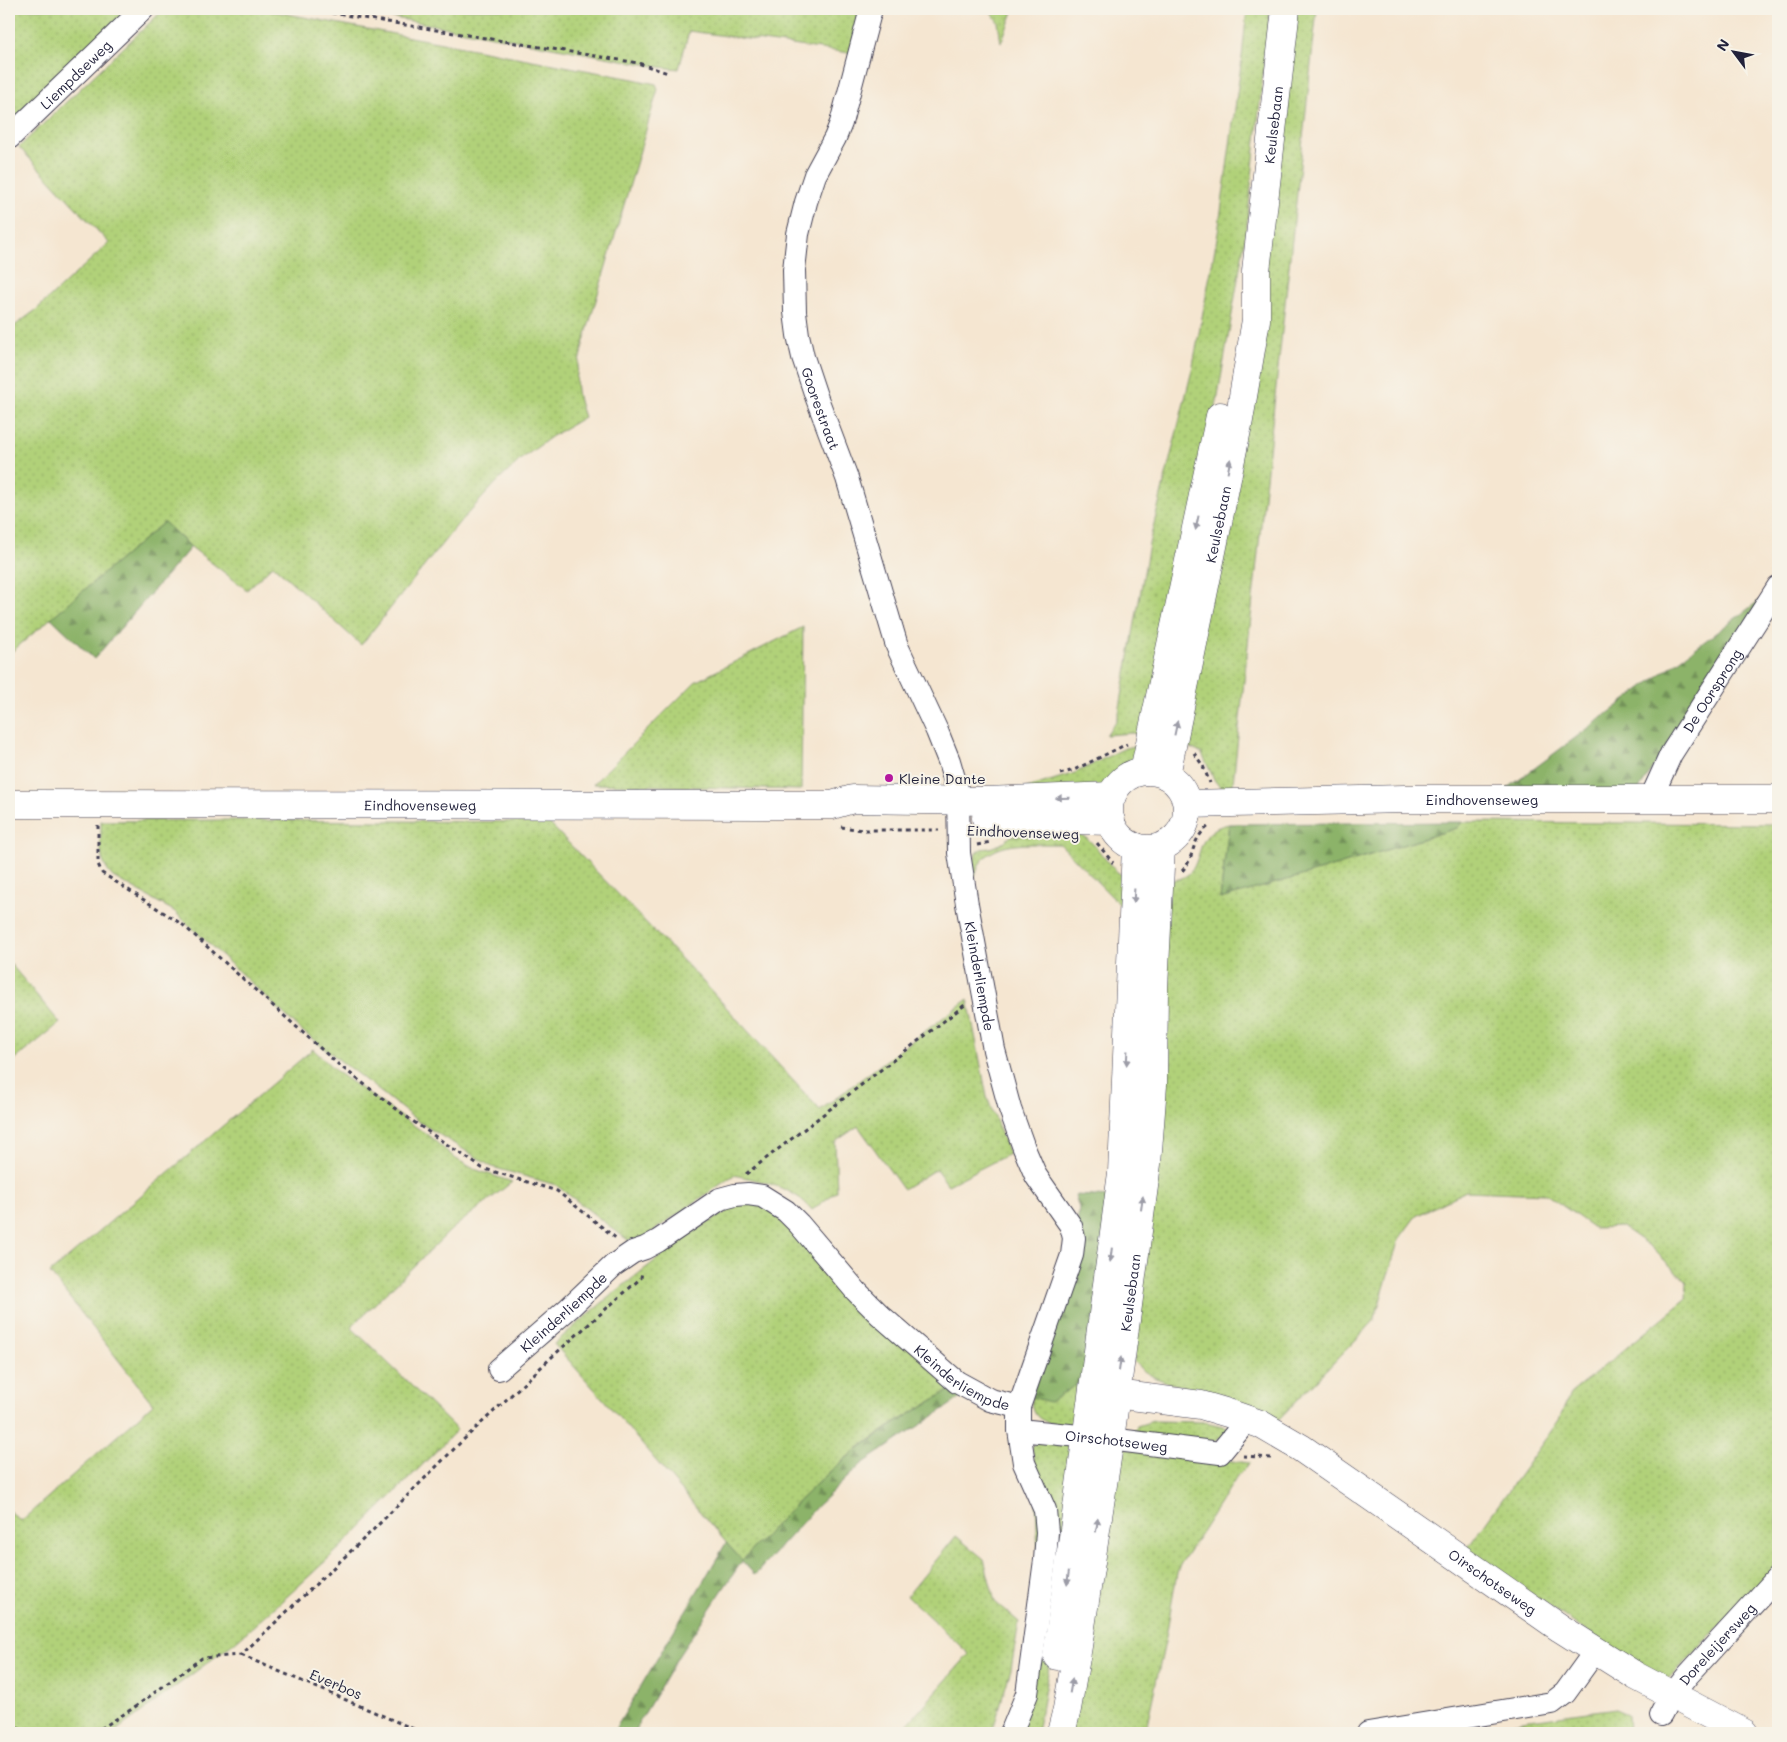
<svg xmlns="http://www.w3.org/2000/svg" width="1787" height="1742" viewBox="0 0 1787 1742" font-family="Mali,sans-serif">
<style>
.grass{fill:url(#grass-dots);stroke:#6a7a5a}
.forest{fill:url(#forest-firs);stroke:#576a52}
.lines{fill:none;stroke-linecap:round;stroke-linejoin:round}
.minor-casing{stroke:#423f52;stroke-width:24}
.tertiary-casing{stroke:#423f52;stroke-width:29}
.secondary-casing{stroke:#423f52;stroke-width:29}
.path{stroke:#423f52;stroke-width:3;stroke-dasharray:4 4;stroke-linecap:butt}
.minor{stroke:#fff;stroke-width:22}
.tertiary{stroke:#fff;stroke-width:28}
.secondary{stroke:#fff;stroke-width:28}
.oneway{fill:#9c9ca7}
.poi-dot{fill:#b5179e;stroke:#f7f3e8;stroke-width:2}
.labels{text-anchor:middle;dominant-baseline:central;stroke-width:4;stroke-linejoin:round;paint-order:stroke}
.street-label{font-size:14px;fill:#22223b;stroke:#f7f3e8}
.poi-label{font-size:14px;fill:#22223b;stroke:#f7f3e8;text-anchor:start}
</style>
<defs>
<pattern id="grass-dots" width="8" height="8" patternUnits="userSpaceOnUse" patternTransform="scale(1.25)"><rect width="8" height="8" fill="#b1d179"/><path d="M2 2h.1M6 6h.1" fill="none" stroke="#98b36a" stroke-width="1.8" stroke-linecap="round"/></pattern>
<pattern id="forest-firs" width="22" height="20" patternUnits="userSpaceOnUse" patternTransform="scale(1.25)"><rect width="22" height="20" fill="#8cb369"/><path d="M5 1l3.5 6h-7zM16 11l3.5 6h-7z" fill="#729158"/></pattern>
</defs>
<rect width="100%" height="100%" fill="#f7f3e8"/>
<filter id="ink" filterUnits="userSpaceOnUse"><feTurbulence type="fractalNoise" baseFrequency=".02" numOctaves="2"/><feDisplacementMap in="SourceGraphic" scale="10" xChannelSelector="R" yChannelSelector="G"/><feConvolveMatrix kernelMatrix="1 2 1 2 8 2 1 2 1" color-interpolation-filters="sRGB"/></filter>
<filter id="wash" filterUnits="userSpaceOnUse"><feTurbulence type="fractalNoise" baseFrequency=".0096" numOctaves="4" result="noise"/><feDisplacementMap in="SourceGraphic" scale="20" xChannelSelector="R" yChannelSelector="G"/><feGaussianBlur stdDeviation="1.12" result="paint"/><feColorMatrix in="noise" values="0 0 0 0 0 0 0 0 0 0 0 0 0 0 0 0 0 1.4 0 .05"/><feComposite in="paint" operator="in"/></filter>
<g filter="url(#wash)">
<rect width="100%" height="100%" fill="#f5e6d1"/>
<!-- grass -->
<g class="grass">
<path d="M 9,9 L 132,9 L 9,123 Z"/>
<path d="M 164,9 L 261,9 L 633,79 L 656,84 L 658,89 L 584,341 C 576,375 572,383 584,417 L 554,435 L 521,459 L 495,484 L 458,524 L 361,645 L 273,565 L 247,590 L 191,547 L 164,522 L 9,654 L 9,330 L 36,310 L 109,243 L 19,147 Z"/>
<path d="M 346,9 L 862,9 L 850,53 L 689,31 L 679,69 L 660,67 Z"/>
<path d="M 989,9 L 1014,9 L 1001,43 L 998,22 Z"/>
<path d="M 1247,9 L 1270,9 L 1246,233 L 1207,459 L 1146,735 L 1132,733 L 1106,735 L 1116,721 L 1119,713 L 1149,544 L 1192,370 L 1218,233 L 1242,57 Z"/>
<path d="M 1296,9 L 1317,9 L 1232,792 L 1225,793 L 1215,781 L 1202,754 L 1195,750 L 1182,745 Z"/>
<path d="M 803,627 L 801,790 L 593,784 L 695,682 Z"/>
<path d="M 1136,746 L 1134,759 C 1120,771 1110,776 1101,793 L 1021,790 L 1075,773 L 1125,748 Z"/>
<path d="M 223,820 L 548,822 L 695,973 L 820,1110 L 968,999 L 987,1097 L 1009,1154 L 948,1185 L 936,1169 L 903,1189 L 858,1126 L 835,1142 L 837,1191 L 812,1210 C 794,1187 761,1181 734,1175 L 636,1243 L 629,1241 L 556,1185 L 492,1167 L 419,1122 L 301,1030 L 174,911 L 113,877 C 97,861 101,843 101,821 Z"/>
<path d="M 1462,822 L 1778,824 L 1778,1565 L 1670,1679 L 1660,1681 L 1466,1550 L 1559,1420 L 1570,1394 L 1686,1299 L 1687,1282 L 1651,1247 L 1622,1227 L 1594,1228 L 1546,1194 L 1466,1191 L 1416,1216 L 1399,1239 L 1374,1321 L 1276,1422 C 1260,1413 1242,1402 1224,1396 C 1193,1386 1156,1387 1134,1362 L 1166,881 C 1171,880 1178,880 1182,878 C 1207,867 1190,831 1229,824 L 1220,899 L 1322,870 L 1457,828 Z"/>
<path d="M 1081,835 C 1099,844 1106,866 1123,876 L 1130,915 L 1060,844 C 1035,845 998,839 981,862 C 978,867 976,874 973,880 L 974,861 L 976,853 L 981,849 L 990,848 L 1001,844 L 1011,836 Z"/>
<path d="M 9,962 L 60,1023 L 9,1064 Z"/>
<path d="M 313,1049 L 338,1073 L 429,1136 L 456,1159 L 474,1169 L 512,1182 L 452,1229 L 351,1327 L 457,1430 L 345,1543 L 291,1593 L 234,1643 L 113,1733 L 9,1733 L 9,1511 L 21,1521 L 153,1404 L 50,1273 Z"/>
<path d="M 743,1202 L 766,1207 L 954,1388 C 922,1406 890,1425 860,1447 C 816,1480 779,1521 742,1561 L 604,1400 L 554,1344 C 598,1305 644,1268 691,1234 C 708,1222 726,1213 743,1202 Z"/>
<path d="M 1088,1377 L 1081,1427 C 1058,1424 1030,1427 1031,1397 Z"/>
<path d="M 1153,1421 L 1205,1422 L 1231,1428 L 1223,1437 L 1212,1443 L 1128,1435 L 1137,1426 Z"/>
<path d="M 1039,1439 L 1079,1440 L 1052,1650 L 1037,1733 L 1018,1733 L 1041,1649 L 1035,1467 L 1032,1447 Z"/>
<path d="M 1122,1448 L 1250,1463 L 1239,1474 L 1180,1565 L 1177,1573 L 1165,1642 L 1145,1733 L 1068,1733 Z"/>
<path d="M 956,1536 L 984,1559 L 995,1602 L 1019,1622 L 1011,1669 L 994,1726 L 990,1733 L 900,1733 L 969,1654 L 907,1596 Z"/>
<path d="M 1616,1708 L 1628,1713 L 1629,1733 L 1437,1733 Z"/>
</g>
<!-- forest -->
<g class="forest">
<path d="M 164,522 L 191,547 L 94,659 L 51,618 Z"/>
<path d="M 1760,600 L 1638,791 L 1504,791 Z"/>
<path d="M 1462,822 L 1457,828 L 1322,870 L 1220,899 L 1229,824 Z"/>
<path d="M 1075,1195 L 1112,1197 L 1088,1377 L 1050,1402 L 1031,1397 L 1073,1264 L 1079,1208 Z"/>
<path d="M 954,1388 L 965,1395 L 862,1464 L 817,1506 L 755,1575 L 742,1561 L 679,1655 L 633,1733 L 613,1733 L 726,1543 L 742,1560 C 780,1521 816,1479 861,1447 C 891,1425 922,1406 954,1388 Z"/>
</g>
</g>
<g filter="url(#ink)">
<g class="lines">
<!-- minor casing -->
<g class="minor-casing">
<g id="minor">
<path id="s1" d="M 871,9 L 841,123 L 835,138 L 815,175 L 806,202 L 798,234 L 794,270 L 795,312 L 798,335 L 803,357 L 816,396 L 847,478 L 897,646 L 937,731 L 949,761 L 958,792 L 959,853 L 967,904 L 994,1050 L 1010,1109 L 1024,1148 L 1036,1176 L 1071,1226 L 1074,1238 L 1072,1255 L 1019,1407 L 1019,1430 L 1024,1463 L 1045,1510 L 1047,1532 L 1045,1560 L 1027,1694 L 1011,1733"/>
<path id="s2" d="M 9,138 L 143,9"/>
<path id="s3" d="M 1651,798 L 1671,754 L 1778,587"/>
<path id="s4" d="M 499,1369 L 569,1308 L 614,1265 L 633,1252 L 645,1248 L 658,1241 L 720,1199 L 735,1195 L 748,1194 L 762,1196 L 786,1211 L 799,1224 L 856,1291 L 880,1315 L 957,1382 L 990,1400 L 1019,1407"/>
<path id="s5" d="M 1019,1430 L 1110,1439 L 1220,1453 L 1248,1419"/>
<path id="s6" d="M 1661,1715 L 1671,1696 L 1688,1675 L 1778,1577"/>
<path d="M 1368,1733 L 1552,1703 L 1565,1693 L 1596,1650"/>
</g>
</g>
<!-- tertiary casing -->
<g class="tertiary-casing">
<g id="tertiary">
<path id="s7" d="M 1187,804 L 1404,799 L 1778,799"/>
<path id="s8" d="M 1093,1391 L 1201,1405 L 1228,1413 L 1260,1424 L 1301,1448 L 1560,1628 L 1636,1676 L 1744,1733"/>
</g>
</g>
<!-- secondary casing -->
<g class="secondary-casing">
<g id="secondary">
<path d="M 1144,771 L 1220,416"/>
<circle cx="1148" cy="810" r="39"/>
<path id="s9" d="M 1166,775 L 1239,420 L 1256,320 L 1256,271 L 1286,9"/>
<path id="s10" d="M 9,804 L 832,805 L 853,799 L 986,801 L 1112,796"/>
<path d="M 986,818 L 1111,821"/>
<path d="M 1057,1656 L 1122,1173 L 1136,847"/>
<path id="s11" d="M 1061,1733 L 1067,1709 L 1078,1646 L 1110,1439 L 1147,1164 L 1153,1085 L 1154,988 L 1161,847"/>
</g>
</g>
<!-- path -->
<g class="path">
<path d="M 308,9 L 638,63 L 668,73"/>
<path d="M 1194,753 L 1203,766 L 1210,783"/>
<path d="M 1060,774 L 1074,770 L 1127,744"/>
<path d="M 98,825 L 98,864 L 102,873 L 183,925 L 339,1065 L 411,1120 L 482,1168 L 557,1191 L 617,1239"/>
<path d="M 841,827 L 863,830 L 939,830"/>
<path d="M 1097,843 L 1113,863"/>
<path d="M 977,845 L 991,842"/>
<path d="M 1182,871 C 1196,857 1189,841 1209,826"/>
<path d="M 746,1174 L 966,1004"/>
<path d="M 1243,1456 L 1272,1458"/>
<path d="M 241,1655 L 423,1733"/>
<path d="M 9,1726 L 34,1733"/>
<path d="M 94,1733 L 132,1709 L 202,1658 L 241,1655 L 373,1530 L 460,1443 L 554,1355 L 641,1278 L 642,1271"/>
</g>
<!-- minor -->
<use href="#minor" class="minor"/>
<!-- tertiary -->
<use href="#tertiary" class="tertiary"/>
<!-- secondary -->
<use href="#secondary" class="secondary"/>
</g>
<!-- one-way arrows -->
<defs><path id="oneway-solid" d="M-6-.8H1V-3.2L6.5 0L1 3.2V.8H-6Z" transform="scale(1.25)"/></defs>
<g class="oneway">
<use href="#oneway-solid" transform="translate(1229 466) rotate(-79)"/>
<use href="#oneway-solid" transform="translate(1197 523) rotate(102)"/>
<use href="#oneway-solid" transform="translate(1176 728) rotate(-78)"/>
<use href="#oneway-solid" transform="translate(1063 798) rotate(178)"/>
<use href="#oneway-solid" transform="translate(1134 896) rotate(93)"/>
<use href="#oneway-solid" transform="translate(1127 1058) rotate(93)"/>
<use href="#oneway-solid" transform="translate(1142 1203) rotate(-82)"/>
<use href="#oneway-solid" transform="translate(1111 1255) rotate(97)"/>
<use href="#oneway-solid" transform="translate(1120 1364) rotate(-82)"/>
<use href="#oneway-solid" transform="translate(1097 1525) rotate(-81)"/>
<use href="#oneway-solid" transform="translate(1068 1578) rotate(97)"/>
<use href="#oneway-solid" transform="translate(1071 1686) rotate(-80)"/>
</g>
</g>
<!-- markers -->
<circle class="poi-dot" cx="889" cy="778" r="5"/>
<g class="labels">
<!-- street labels -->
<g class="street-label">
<text stroke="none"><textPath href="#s2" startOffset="92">Liempdseweg</textPath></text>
<text stroke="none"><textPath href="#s9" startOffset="660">Keulsebaan</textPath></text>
<text stroke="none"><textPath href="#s1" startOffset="416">Goorestraat</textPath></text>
<text stroke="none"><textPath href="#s9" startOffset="256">Keulsebaan</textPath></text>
<text stroke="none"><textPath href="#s3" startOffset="124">De Oorsprong</textPath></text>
<text stroke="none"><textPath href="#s7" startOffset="295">Eindhovenseweg</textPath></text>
<text stroke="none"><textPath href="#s10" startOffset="411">Eindhovenseweg</textPath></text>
<text transform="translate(1023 832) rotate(2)">Eindhovenseweg</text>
<text stroke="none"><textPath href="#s1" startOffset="1010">Kleinderliempde</textPath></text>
<text stroke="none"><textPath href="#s11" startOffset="446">Keulsebaan</textPath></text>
<text stroke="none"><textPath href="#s4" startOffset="86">Kleinderliempde</textPath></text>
<text stroke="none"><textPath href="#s4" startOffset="596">Kleinderliempde</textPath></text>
<text stroke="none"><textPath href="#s5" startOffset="98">Oirschotseweg</textPath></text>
<text stroke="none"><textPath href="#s8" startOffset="452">Oirschotseweg</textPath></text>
<text stroke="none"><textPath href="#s6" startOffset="91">Doreleijersweg</textPath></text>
<text transform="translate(336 1684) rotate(23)">Everbos</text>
</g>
<!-- poi labels -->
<g class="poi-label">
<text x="899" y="778">Kleine Dante</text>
</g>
</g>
<!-- margin -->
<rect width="1787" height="1742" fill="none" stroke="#f7f3e8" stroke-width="30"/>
<!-- north arrow -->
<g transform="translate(1734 52) rotate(302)" stroke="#f7f3e8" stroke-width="4" paint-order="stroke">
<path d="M0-4L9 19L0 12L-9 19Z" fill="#22223b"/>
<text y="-8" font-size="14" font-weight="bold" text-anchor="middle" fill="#22223b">N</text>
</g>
</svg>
